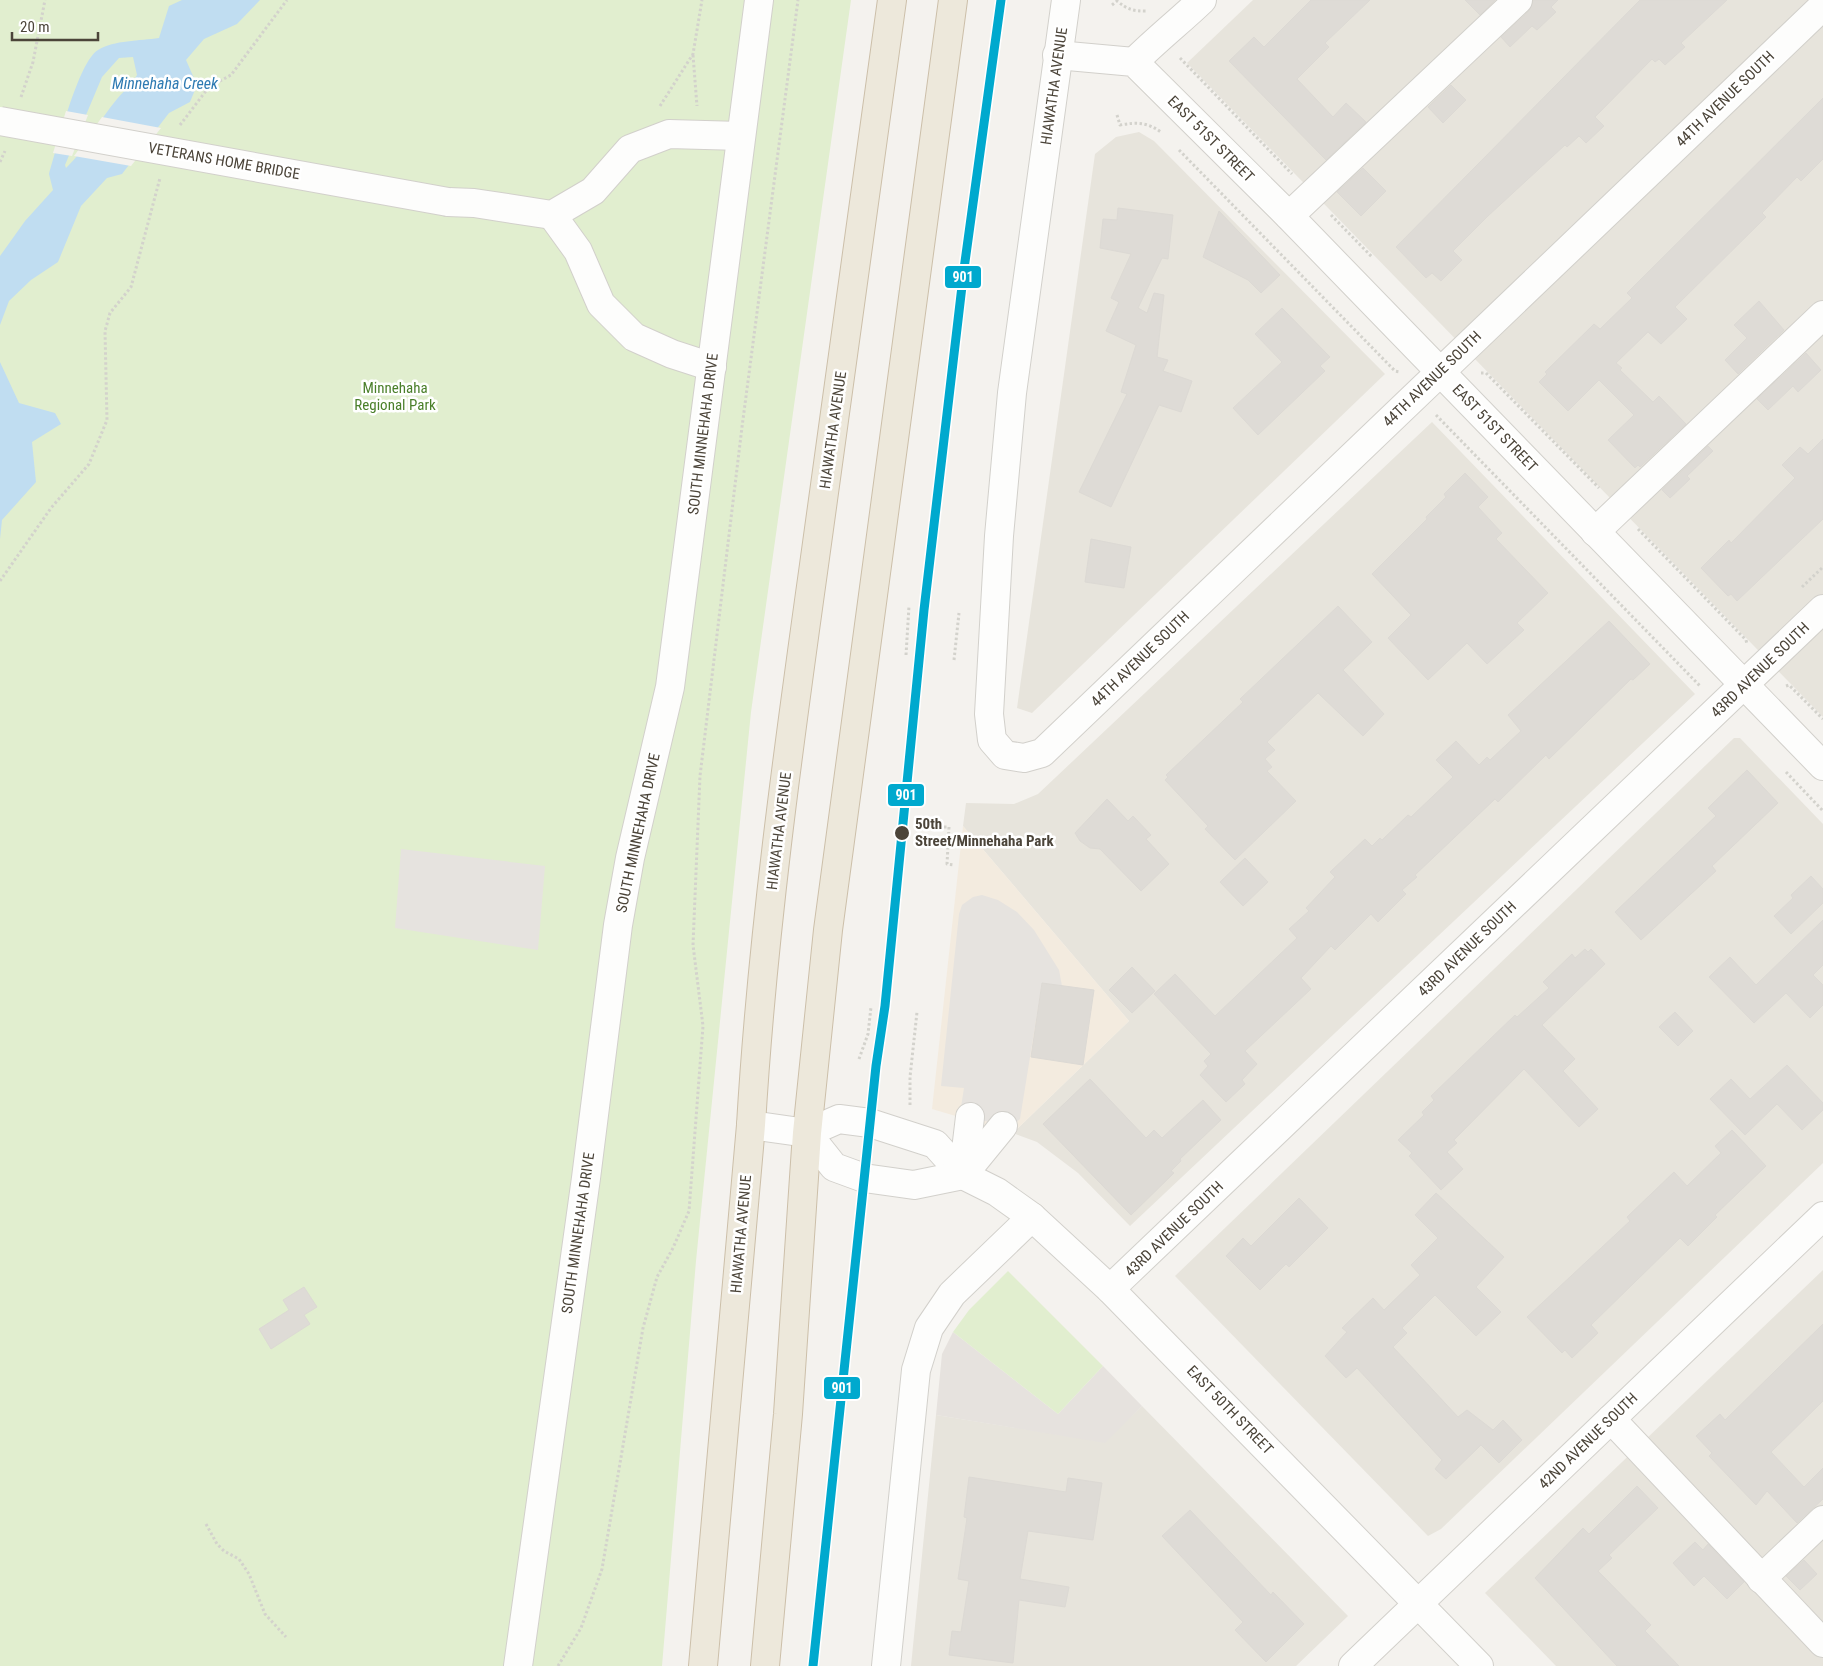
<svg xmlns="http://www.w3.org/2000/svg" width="1823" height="1666" viewBox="0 0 1823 1666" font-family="'Roboto Condensed',sans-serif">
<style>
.residential{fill:#e7e4dc}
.commercial{fill:#f3ebdf}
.industrial{fill:#e6e2de}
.green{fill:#e1eecf}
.parking{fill:#e6e3df}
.water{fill:#c0ddf1;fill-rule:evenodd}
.pier{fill:#f4f2ee}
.building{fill:#dedbd6;stroke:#dcd9d4}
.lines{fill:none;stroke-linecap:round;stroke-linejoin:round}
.minor-casing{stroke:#d2d0cb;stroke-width:30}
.highway-casing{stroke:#ccbfa9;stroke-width:30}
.path{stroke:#d3d2cc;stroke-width:3;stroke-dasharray:2.5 2.5;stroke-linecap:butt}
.minor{stroke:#fdfdfc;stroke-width:28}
.highway{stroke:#ede8db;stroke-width:28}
.minor-bridge-casing{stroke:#d2d0cb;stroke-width:30;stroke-linecap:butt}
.minor-bridge{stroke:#fdfdfc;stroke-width:28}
.rail-1-casing{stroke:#fff;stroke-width:12}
.rail-1{stroke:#00a9ce;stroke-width:9}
.stop-dot{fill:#4b4439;stroke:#fff;stroke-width:2}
.labels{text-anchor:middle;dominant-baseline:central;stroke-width:5;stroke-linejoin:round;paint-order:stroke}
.street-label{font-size:15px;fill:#4b4439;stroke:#fff}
.park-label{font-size:15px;fill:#4a7f2a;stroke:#fff}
.stop-label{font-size:15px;font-weight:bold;fill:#4b4439;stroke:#fff;text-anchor:start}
.water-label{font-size:16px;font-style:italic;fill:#2e7ab2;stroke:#fff}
.line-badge{stroke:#fff;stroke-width:2}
.badge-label{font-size:14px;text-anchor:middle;font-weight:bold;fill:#fff}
</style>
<rect width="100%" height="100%" fill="#f4f2ee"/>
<!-- residential -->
<g class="residential">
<path d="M 1253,0 L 1823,0 L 1823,717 L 1187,63 Z"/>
<path d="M 1139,132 L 1154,141 L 1385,374 L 1032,713 L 1017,708 L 1095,154 L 1116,137 Z"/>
<path d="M 1432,422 L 1695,694 L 1130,1226 L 1078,1173 L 1037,1142 L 1013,1133 L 1129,1021 L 963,826 L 966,803 L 1014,804 L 1038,794 Z"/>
<path d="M 1734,738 L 1740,738 L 1823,824 L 1823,1163 L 1441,1529 L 1428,1536 L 1175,1276 Z"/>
<path d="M 1823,1270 L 1823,1666 L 1556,1666 L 1485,1593 Z"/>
<path d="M 1142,1406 L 1348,1616 L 1296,1666 L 911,1666 L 936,1415 L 1104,1442 Z"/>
</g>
<!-- commercial -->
<path class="commercial" d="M 963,826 L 1129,1021 L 1013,1133 L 932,1109 Z"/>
<!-- industrial -->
<path class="industrial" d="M 953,1332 L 1058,1414 L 1103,1366 L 1142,1406 L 1105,1443 L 936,1415 L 942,1354 Z"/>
<!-- green -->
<g class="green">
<path d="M 0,0 L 851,0 L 751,712 L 696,1261 L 662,1666 L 0,1666 Z"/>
<path d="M 1008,1271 L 1103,1366 L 1058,1414 L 953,1332 L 969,1310 Z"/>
</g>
<!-- parking -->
<g class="parking">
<path d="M 401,849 L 545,866 L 538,950 L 395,928 Z"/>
<path d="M 982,895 L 998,900 L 1017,912 L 1034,930 L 1059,970 L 1062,986 L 1042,983 L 1020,1119 L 1010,1128 L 960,1114 L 964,1088 L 941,1086 L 959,914 L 962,905 L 973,897 Z"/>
</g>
<!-- water -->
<g class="water">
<path d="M 182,0 L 260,0 L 237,24 L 204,39 L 186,60 L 197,85 L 190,102 L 169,113 L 122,174 L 107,178 L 81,206 L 58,262 L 31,280 L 9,301 L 0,325 L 0,256 L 25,221 L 53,190 L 49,174 C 57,148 78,62 98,50 C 114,40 140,41 159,38 L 169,6 ZM 133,57 L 137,75 C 131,85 124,91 117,99 C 98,121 88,147 66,168 L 65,165 L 102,77 L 119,58 Z"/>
<path d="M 0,362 L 19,403 L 55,413 L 61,424 L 32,442 L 36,482 L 2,520 L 0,539 Z"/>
</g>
<!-- pier -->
<g class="pier">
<path d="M 66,111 L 88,115 L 72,156 L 53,153 Z"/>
<path d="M 102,117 L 161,128 L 131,166 L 74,156 Z"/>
</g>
<!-- building -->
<g class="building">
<path d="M 1311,0 L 1370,0 L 1325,43 L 1329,47 L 1297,79 L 1333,117 L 1346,103 L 1366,122 L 1326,160 L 1229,61 L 1254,37 L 1264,47 Z"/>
<path d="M 1465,0 L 1495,0 L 1480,15 Z"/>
<path d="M 1533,0 L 1558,0 L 1551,7 L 1556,12 L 1537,30 L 1532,26 L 1510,47 L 1501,37 L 1529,11 Z"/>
<path d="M 1640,0 L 1727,0 L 1681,43 L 1685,47 L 1665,65 L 1659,59 L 1655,62 L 1652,59 L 1595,117 L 1604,126 L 1586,143 L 1579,136 L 1567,147 L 1565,145 L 1488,216 L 1453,251 L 1462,260 L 1441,281 L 1432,273 L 1426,278 L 1396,247 Z"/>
<path d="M 1451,85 L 1466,100 L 1443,123 L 1428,107 Z"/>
<path d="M 1823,98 L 1823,159 L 1801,181 L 1797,177 L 1762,213 L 1766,217 L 1675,307 L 1687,319 L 1661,344 L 1648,332 L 1616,363 L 1622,368 L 1620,370 L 1653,402 L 1659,396 L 1686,424 L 1640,467 L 1638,465 L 1635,468 L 1608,440 L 1634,415 L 1599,380 L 1568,411 L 1539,382 L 1547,374 L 1545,372 L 1594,324 L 1600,329 L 1632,298 L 1627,293 Z"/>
<path d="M 1363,168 L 1386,191 L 1361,216 L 1337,192 Z"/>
<path d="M 1118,208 L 1173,215 L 1168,259 L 1162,258 L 1138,308 L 1147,313 L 1154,293 L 1164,295 L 1157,357 L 1168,360 L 1163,371 L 1192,381 L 1181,412 L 1159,405 L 1111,507 L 1079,492 L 1127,394 L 1121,392 L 1136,345 L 1106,331 L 1119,302 L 1111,298 L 1131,254 L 1100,248 L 1103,219 L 1117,220 Z"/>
<path d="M 1219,211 L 1280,275 L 1261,293 L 1248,280 L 1203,257 Z"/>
<path d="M 1759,301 L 1784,330 L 1738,374 L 1725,360 L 1747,338 L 1734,325 Z"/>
<path d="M 1282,308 L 1330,357 L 1320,366 L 1325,371 L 1258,435 L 1233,408 L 1282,362 L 1255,334 Z"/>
<path d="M 1806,353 L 1821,370 L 1798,392 L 1793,386 L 1768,410 L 1757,399 Z"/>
<path d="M 1823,439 L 1823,519 L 1737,601 L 1731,594 L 1728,596 L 1701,568 L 1729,540 L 1731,543 L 1795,478 L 1782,465 L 1800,447 L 1808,454 Z"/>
<path d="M 1708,446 L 1713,451 L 1687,476 L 1690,479 L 1670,498 L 1662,490 Z"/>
<path d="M 1465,473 L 1488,497 L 1478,507 L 1502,533 L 1496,539 L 1548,593 L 1517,623 L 1524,630 L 1487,664 L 1467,643 L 1428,680 L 1388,638 L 1411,615 L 1372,574 L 1427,519 L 1426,517 L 1446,497 L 1444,494 Z"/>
<path d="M 1091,539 L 1131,547 L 1124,588 L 1085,582 Z"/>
<path d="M 1338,606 L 1372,642 L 1343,670 L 1384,714 L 1363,736 L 1318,693 L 1267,742 L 1275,750 L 1265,759 L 1272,767 L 1267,771 L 1296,801 L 1235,860 L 1205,829 L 1208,826 L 1165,780 L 1168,777 L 1166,775 L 1243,702 L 1240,699 Z"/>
<path d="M 1609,621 L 1650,664 L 1633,680 L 1631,679 L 1549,759 L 1546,755 L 1498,802 L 1495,799 L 1415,875 L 1417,877 L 1402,890 L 1406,894 L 1378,922 L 1371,914 L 1335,950 L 1331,946 L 1301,978 L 1311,989 L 1245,1051 L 1257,1064 L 1242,1080 L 1245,1084 L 1226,1102 L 1200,1075 L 1208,1066 L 1204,1061 L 1211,1054 L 1154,994 L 1175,974 L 1215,1016 L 1297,938 L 1289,929 L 1309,911 L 1306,908 L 1335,877 L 1330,872 L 1365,839 L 1372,846 L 1380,838 L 1382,840 L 1408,815 L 1411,817 L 1453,777 L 1436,760 L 1456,741 L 1479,765 L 1487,757 L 1490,760 L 1521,731 L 1508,715 Z"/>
<path d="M 1747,770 L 1778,803 L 1712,866 L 1716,871 L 1641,940 L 1615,912 L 1716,816 L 1708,808 Z"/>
<path d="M 1107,799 L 1128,821 L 1133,816 L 1151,835 L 1146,839 L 1169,864 L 1141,891 L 1100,849 L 1090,848 L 1080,841 L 1075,833 Z"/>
<path d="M 1245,858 L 1268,882 L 1243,906 L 1220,882 Z"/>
<path d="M 1811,876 L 1823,889 L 1823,903 L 1791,934 L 1774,916 L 1793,898 L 1791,895 Z"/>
<path d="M 1823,920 L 1823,965 L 1813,975 L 1823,985 L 1823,1005 L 1810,1018 L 1786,993 L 1754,1023 L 1709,977 L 1730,957 L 1756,985 Z"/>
<path d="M 1585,949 L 1588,952 L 1591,949 L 1605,964 L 1542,1025 L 1575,1059 L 1563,1071 L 1598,1109 L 1579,1127 L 1524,1069 L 1454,1140 L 1457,1143 L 1447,1152 L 1463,1169 L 1441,1190 L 1409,1156 L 1412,1153 L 1398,1140 L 1424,1115 L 1422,1112 L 1434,1100 L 1431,1096 L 1515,1015 L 1517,1017 L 1549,988 L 1543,982 L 1572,954 L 1575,958 Z"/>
<path d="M 1132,967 L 1155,991 L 1132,1013 L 1109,990 Z"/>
<path d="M 1042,983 L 1094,990 L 1083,1065 L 1031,1057 Z"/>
<path d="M 1675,1012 L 1693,1031 L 1678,1046 L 1659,1027 Z"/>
<path d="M 1787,1065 L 1823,1103 L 1823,1110 L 1802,1130 L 1777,1104 L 1745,1135 L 1710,1099 L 1731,1079 L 1750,1099 Z"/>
<path d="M 1090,1079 L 1146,1138 L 1154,1130 L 1162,1138 L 1203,1100 L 1221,1120 L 1180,1159 L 1181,1161 L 1171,1171 L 1174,1173 L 1131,1215 L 1043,1124 Z"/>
<path d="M 1732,1130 L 1766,1166 L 1715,1215 L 1717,1217 L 1688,1246 L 1680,1238 L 1591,1325 L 1598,1333 L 1572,1358 L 1565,1350 L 1562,1353 L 1527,1317 L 1630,1221 L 1627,1217 L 1674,1172 L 1687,1186 L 1721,1153 L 1715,1146 Z"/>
<path d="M 1436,1193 L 1504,1257 L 1476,1287 L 1501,1312 L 1476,1336 L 1435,1295 L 1402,1328 L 1407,1333 L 1393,1347 L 1458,1417 L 1467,1410 L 1493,1430 L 1503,1420 L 1522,1440 L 1499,1463 L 1481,1445 L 1446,1479 L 1435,1469 L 1442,1460 L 1357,1368 L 1346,1378 L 1325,1356 L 1347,1332 L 1342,1328 L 1373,1298 L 1384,1310 L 1420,1275 L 1411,1265 L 1438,1238 L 1415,1215 Z"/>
<path d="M 1299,1198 L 1328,1228 L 1289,1267 L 1286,1264 L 1260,1290 L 1226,1256 L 1243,1238 L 1251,1246 Z"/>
<path d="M 304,1287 L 317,1307 L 304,1315 L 310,1324 L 271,1349 L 259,1329 L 289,1310 L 283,1300 Z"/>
<path d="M 1823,1324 L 1823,1401 L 1771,1452 L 1804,1487 L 1823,1468 L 1823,1499 L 1797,1523 L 1767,1491 L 1756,1505 L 1709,1456 L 1712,1453 L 1696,1436 L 1720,1414 L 1725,1420 Z"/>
<path d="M 969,1477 L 1066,1492 L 1068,1478 L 1102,1483 L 1093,1540 L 1028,1531 L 1020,1579 L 1069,1587 L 1065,1607 L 1019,1600 L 1013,1663 L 949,1655 L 952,1631 L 961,1632 L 969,1581 L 958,1579 L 967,1518 L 964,1517 Z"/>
<path d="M 1637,1486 L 1658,1508 L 1609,1555 L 1612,1558 L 1598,1571 L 1651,1625 L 1645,1631 L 1679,1666 L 1617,1666 L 1535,1578 L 1583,1528 L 1589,1534 Z"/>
<path d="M 1190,1510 L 1271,1595 L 1273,1592 L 1304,1624 L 1266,1662 L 1235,1630 L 1243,1622 L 1162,1536 Z"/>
<path d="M 1695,1542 L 1703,1550 L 1708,1544 L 1744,1582 L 1727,1599 L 1704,1576 L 1694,1586 L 1673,1563 Z"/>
<path d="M 1804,1560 L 1817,1574 L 1800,1590 L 1786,1576 Z"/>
</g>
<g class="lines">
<!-- minor casing -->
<g class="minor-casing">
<g id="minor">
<path d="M 1066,0 L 1012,393 L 999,536 L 989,714 L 992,740 L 1005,755 L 1024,758 L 1042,753 L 1823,6"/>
<path d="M 1057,55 L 1134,62 L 1289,216 L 1823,766"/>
<path d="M 1134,62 C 1156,40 1180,21 1202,0"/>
<path d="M 448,202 L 474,203 L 552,215 L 593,191 L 630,149 L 669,134 L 741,136"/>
<path d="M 552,215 L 578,251 L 601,304 L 634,337 L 672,354 L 712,367"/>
<path d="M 1289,216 L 1518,0"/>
<path d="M 1595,532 L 1823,315"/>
<path d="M 751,1125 L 807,1133 L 839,1119 L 870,1123 L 935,1144 L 963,1175 L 997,1192 L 1032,1217 L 1110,1289 L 1479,1666"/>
<path d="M 807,1133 L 834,1167 L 864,1178 L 914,1185 L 963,1175"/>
<path d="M 963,1175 L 1003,1126"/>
<path d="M 963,1175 L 970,1117"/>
<path d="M 1110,1289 L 1823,609"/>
<path d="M 1611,1419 L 1823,1643"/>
<path d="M 1761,1579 L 1823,1520"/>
<path d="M 518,1666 L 586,1178 L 618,925 L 630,858 L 670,687 L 759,0"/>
<path d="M 886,1666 L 916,1370 L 929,1328 L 952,1294 L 1032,1217"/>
<path d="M 1353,1666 L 1823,1216"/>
</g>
</g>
<!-- highway casing -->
<g class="highway-casing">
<g id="highway">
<path d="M 703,1666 L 751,1125 C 762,938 788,751 814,565 C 840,376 866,188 892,0"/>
<path d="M 765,1666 L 788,1414 L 807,1133 L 828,930 L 953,0"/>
</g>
</g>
<!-- path -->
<g class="path">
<path d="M 1112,5 L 1117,1 C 1128,10 1134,11 1146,11"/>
<path d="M 693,55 L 697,106"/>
<path d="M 1180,58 L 1292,174"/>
<path d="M 21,97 L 33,62 L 45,0"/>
<path d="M 660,106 L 693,54 L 702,0"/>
<path d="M 1117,115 L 1120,125 C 1137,122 1148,122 1162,133"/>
<path d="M 180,125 L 209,87 L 231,75 L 287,0"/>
<path d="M 1179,150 L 1395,371 L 1400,372"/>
<path d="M 0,162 L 5,151"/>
<path d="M 1331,215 L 1372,257"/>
<path d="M 1481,373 L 1486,373 L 1599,488"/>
<path d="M 1436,415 L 1701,687"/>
<path d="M 1638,529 L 1746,640 L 1747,644"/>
<path d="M 0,581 L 51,508 L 89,464 L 107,420 L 105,331 L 110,313 L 131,287 L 160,178"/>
<path d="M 1802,587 L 1823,567"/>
<path d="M 906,655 L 909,606"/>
<path d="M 954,660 L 959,613"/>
<path d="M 1786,686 L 1789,685 L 1823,719"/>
<path d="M 1786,772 L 1823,811"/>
<path d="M 944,827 L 949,827 L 947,864 L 954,865"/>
<path d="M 859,1059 L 868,1034 L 871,1007"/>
<path d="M 910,1105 L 910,1077 L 917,1012"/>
<path d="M 206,1524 L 217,1544 L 224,1551 L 239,1559 L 249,1574 L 265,1614 L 286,1637"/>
<path d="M 558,1666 L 581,1628 L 602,1569 L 643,1328 L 657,1277 L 673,1248 L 689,1211 L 703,1026 L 693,945 L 700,776 L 742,427 L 798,0"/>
</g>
<!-- minor -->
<use href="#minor" class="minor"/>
<!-- highway -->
<use href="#highway" class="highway"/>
<!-- minor-bridge casing -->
<g class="minor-bridge-casing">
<path id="minor-bridge" d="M 0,121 L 448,202"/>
</g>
<!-- minor-bridge -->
<use href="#minor-bridge" class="minor-bridge"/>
<!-- rail-1 casing -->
<g class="rail-1-casing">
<path id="rail-1" d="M 813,1666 L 876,1066 L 885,1006 L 924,610 L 964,269 L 1001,0"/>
</g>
<!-- rail-1 -->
<use href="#rail-1" class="rail-1"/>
</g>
<!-- markers -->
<circle class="stop-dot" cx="902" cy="833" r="8"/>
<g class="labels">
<!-- street labels -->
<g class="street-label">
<text transform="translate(1054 86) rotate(-82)">HIAWATHA AVENUE</text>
<text transform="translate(1725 99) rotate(-44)">44TH AVENUE SOUTH</text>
<text transform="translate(1211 139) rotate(45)">EAST 51ST STREET</text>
<text transform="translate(224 161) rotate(10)">VETERANS HOME BRIDGE</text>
<text transform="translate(1432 379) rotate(-44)">44TH AVENUE SOUTH</text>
<text transform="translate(1495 428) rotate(46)">EAST 51ST STREET</text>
<text transform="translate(833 430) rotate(-82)">HIAWATHA AVENUE</text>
<text transform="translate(703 434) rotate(-83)">SOUTH MINNEHAHA DRIVE</text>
<text transform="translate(1140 659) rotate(-44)">44TH AVENUE SOUTH</text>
<text transform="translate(1760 670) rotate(-44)">43RD AVENUE SOUTH</text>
<text transform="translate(779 831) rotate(-83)">HIAWATHA AVENUE</text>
<text transform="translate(638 833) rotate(-78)">SOUTH MINNEHAHA DRIVE</text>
<text transform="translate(1467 949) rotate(-44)">43RD AVENUE SOUTH</text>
<text transform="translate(1174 1229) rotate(-44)">43RD AVENUE SOUTH</text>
<text transform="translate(578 1233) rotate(-82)">SOUTH MINNEHAHA DRIVE</text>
<text transform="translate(741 1234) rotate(-85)">HIAWATHA AVENUE</text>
<text transform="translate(1230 1410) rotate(46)">EAST 50TH STREET</text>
<text transform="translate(1588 1441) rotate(-44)">42ND AVENUE SOUTH</text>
</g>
<!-- park labels -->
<g class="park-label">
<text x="395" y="388">Minnehaha<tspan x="395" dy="17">Regional Park</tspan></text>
</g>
<!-- stop labels -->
<g class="stop-label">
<text x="915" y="824">50th<tspan x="915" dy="17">Street/Minnehaha Park</tspan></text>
</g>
<!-- water labels -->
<g class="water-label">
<text x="165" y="83">Minnehaha Creek</text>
</g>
</g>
<g class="line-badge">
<rect x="944" y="265" width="38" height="24" rx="5" fill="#00a9ce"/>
<rect x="887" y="783" width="38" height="24" rx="5" fill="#00a9ce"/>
<rect x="823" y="1376" width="38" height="24" rx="5" fill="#00a9ce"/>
</g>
<g class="badge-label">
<text x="963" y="282">901</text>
<text x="906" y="800">901</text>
<text x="842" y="1393">901</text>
</g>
<!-- scale -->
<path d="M12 32v8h86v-8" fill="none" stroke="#4b4439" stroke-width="2.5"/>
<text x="20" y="32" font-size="15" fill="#4b4439" stroke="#ffffff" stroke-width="4" paint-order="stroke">20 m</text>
</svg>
